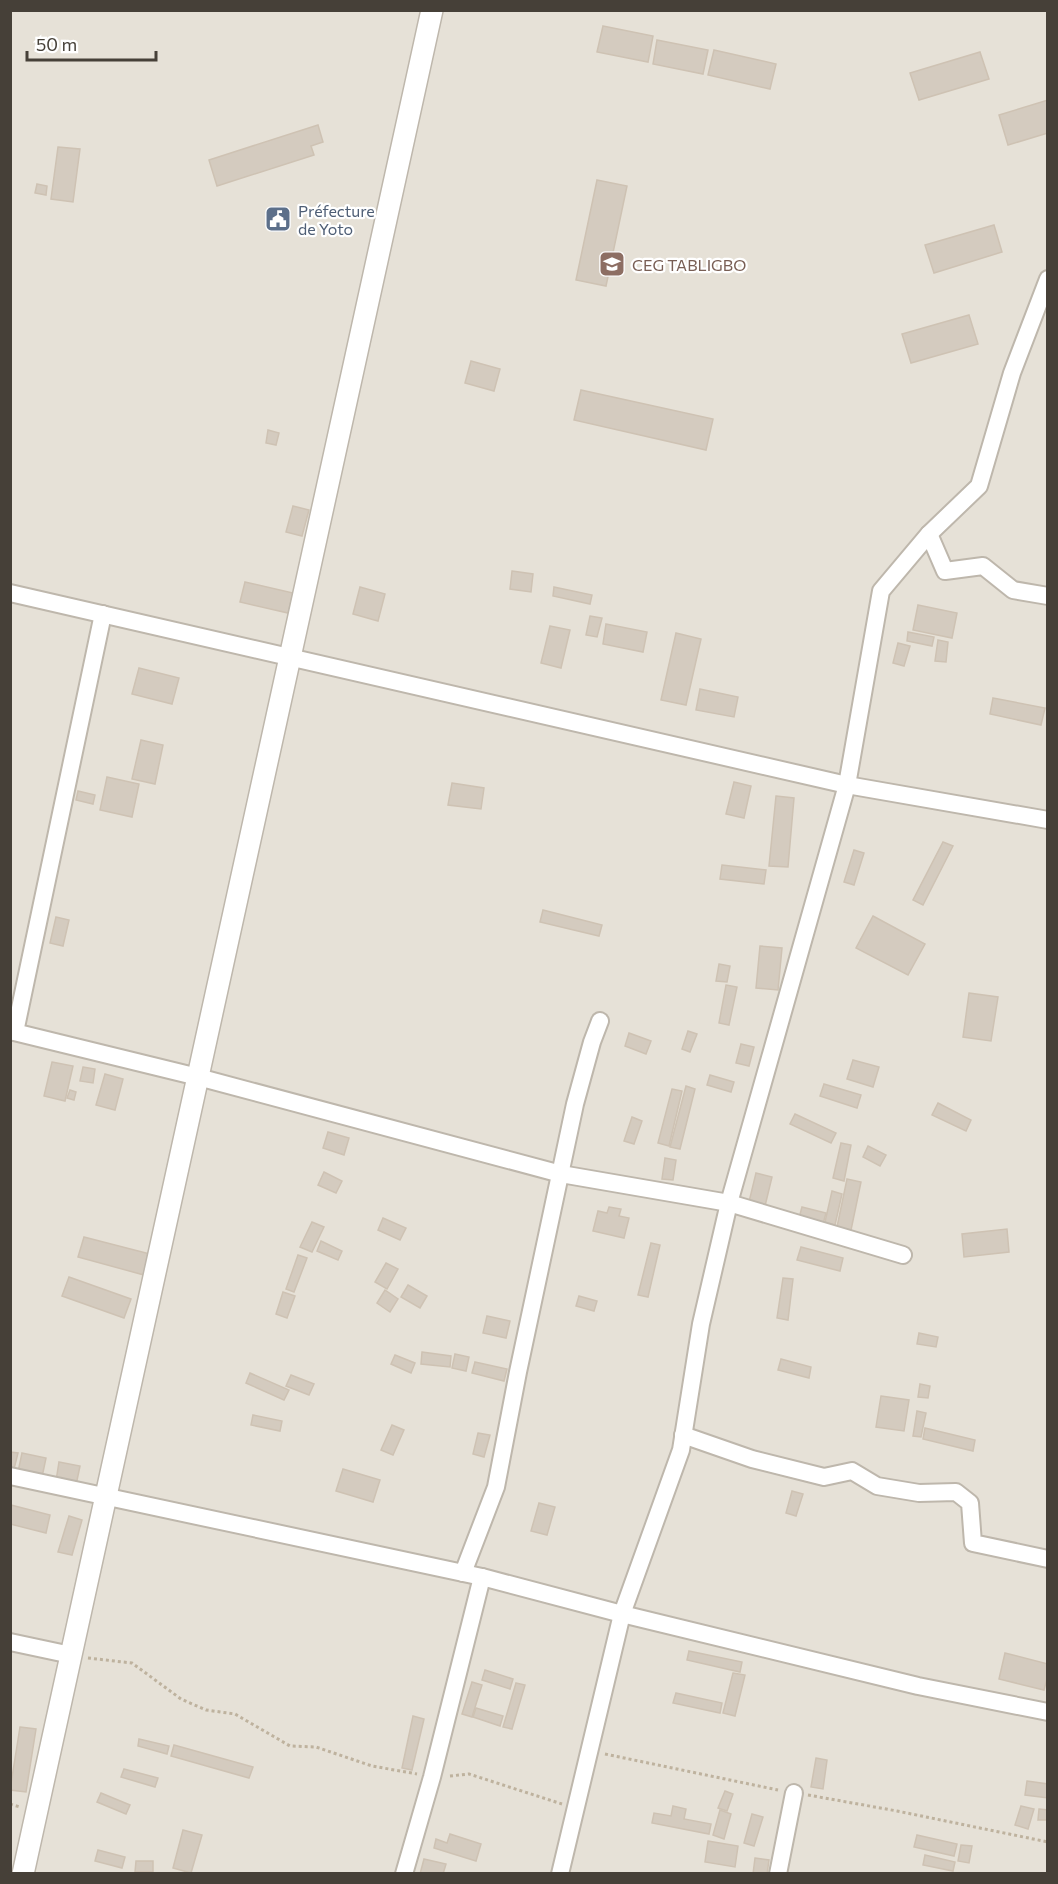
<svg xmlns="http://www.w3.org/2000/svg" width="1058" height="1884" viewBox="0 0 1058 1884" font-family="Commissioner,sans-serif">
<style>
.residential{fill:#e6e1d7}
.building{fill:#d4cbbf;stroke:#cec2b3;stroke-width:1.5}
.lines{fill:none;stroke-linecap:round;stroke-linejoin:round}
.minor-casing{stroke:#beb7ac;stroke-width:20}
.tertiary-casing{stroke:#beb7ac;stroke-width:24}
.path{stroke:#beb29e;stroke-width:3;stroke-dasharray:3 3;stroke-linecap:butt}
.minor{stroke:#fff;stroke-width:16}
.tertiary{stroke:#fff;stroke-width:21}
.labels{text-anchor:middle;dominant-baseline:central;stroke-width:4.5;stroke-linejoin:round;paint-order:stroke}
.service-label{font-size:16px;fill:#4e5e75;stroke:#fff;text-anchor:start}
.education-label{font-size:16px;fill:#785e54;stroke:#fff;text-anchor:start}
</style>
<rect width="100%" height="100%" fill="#f3efe9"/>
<!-- residential -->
<rect class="residential" x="11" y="11" width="1036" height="1862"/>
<!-- building -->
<g class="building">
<path d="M 603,26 L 653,36 L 648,62 L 597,52 Z"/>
<path d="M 657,40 L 708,50 L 703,74 L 653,64 Z"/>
<path d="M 714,50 L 776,64 L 770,89 L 708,75 Z"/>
<path d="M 980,52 L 989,79 L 919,100 L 910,73 Z"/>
<path d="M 1048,100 L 1048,133 L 1008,145 L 999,115 Z"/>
<path d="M 318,125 L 323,142 L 311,146 L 314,155 L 217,186 L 209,160 Z"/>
<path d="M 58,147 L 80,149 L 73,202 L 51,199 Z"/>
<path d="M 597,180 L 627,186 L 606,286 L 576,280 Z"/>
<path d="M 37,184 L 47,186 L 46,195 L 35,193 Z"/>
<path d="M 994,225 L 1002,252 L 934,273 L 925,245 Z"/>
<path d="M 969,315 L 978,344 L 911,363 L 902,334 Z"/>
<path d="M 471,361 L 500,369 L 494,391 L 465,383 Z"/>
<path d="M 581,390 L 713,419 L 706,450 L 574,420 Z"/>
<path d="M 268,430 L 279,433 L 276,445 L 266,443 Z"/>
<path d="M 293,506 L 309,510 L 302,536 L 286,532 Z"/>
<path d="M 512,571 L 533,574 L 531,592 L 510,589 Z"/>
<path d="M 245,582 L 293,593 L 288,613 L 240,602 Z"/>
<path d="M 360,587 L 385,594 L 378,621 L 353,614 Z"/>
<path d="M 554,587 L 592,595 L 590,604 L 553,596 Z"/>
<path d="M 918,605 L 957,613 L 952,638 L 913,630 Z"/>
<path d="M 590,616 L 602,618 L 597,637 L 586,635 Z"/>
<path d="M 606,624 L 647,632 L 643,652 L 603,644 Z"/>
<path d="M 550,626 L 570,630 L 561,668 L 541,663 Z"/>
<path d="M 908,632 L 934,637 L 932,646 L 907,641 Z"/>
<path d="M 676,633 L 701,639 L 686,705 L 661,700 Z"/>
<path d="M 938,640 L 948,642 L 946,662 L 935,661 Z"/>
<path d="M 898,643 L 910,646 L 904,666 L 893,663 Z"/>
<path d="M 139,668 L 179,678 L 172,704 L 132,694 Z"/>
<path d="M 700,689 L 738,697 L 734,717 L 696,710 Z"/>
<path d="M 993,698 L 1045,708 L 1041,725 L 990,714 Z"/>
<path d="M 141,740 L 163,745 L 155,784 L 132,779 Z"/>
<path d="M 107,777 L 139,784 L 132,817 L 100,810 Z"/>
<path d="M 734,782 L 751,786 L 744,818 L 726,814 Z"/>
<path d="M 452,783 L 484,788 L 481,809 L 448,805 Z"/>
<path d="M 78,791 L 95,795 L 93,804 L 76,800 Z"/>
<path d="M 776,796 L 794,798 L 788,867 L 769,866 Z"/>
<path d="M 943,842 L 953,846 L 923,905 L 913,900 Z"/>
<path d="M 854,850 L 864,853 L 854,885 L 844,882 Z"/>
<path d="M 722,865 L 766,870 L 764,884 L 720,879 Z"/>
<path d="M 543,910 L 602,925 L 599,936 L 540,922 Z"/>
<path d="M 873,916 L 925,944 L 908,975 L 856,948 Z"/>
<path d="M 56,917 L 69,920 L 63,946 L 50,943 Z"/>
<path d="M 760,946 L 782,948 L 778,990 L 756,988 Z"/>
<path d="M 719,964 L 730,966 L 727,982 L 716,981 Z"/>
<path d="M 726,985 L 737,987 L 729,1025 L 719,1023 Z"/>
<path d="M 969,993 L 998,997 L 991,1041 L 963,1037 Z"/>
<path d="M 688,1031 L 697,1034 L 690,1052 L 682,1049 Z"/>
<path d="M 629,1033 L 651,1041 L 646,1054 L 625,1046 Z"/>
<path d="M 741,1044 L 754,1047 L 749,1066 L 736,1063 Z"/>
<path d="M 853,1060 L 879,1067 L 873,1087 L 847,1079 Z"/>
<path d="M 52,1062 L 73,1066 L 65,1101 L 44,1096 Z"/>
<path d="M 83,1067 L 95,1069 L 93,1083 L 80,1081 Z"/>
<path d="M 105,1074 L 123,1079 L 115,1110 L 96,1105 Z"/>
<path d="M 710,1075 L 734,1082 L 731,1092 L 707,1085 Z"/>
<path d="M 824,1084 L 861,1095 L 857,1108 L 820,1096 Z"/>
<path d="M 686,1086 L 695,1089 L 680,1149 L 670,1147 Z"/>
<path d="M 672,1089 L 682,1091 L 669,1146 L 658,1143 Z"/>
<path d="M 70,1090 L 76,1092 L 74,1100 L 67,1098 Z"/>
<path d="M 938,1103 L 971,1120 L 966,1131 L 932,1115 Z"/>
<path d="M 795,1114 L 836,1133 L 831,1143 L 790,1124 Z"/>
<path d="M 632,1117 L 642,1121 L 634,1144 L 624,1141 Z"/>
<path d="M 328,1132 L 349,1138 L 344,1155 L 323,1148 Z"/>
<path d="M 841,1143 L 851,1145 L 844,1181 L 833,1178 Z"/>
<path d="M 868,1146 L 886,1155 L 880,1166 L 863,1157 Z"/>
<path d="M 665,1158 L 676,1160 L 673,1180 L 662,1179 Z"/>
<path d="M 324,1172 L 342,1181 L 336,1193 L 318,1185 Z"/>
<path d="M 756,1173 L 772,1177 L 765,1206 L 749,1202 Z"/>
<path d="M 847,1179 L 861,1182 L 851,1230 L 837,1227 Z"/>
<path d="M 832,1191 L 842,1194 L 835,1225 L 825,1222 Z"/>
<path d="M 609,1207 L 621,1209 L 619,1216 L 629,1218 L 624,1238 L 593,1231 L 598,1211 L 607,1213 Z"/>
<path d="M 802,1207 L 826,1213 L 823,1224 L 799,1218 Z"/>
<path d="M 383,1218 L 406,1228 L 400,1240 L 378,1230 Z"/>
<path d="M 312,1222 L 324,1227 L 312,1252 L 300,1247 Z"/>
<path d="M 1007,1229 L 1009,1252 L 964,1257 L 962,1234 Z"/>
<path d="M 84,1237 L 150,1254 L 144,1275 L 78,1257 Z"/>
<path d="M 321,1241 L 342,1251 L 338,1260 L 317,1251 Z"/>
<path d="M 651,1243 L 660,1245 L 648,1297 L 638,1295 Z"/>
<path d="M 801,1247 L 843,1258 L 840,1271 L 797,1260 Z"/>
<path d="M 298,1255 L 307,1258 L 294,1292 L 286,1289 Z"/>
<path d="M 386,1263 L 398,1269 L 387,1289 L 375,1282 Z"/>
<path d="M 69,1277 L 131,1299 L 124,1318 L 62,1296 Z"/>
<path d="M 783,1278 L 793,1279 L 788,1320 L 777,1318 Z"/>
<path d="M 408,1285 L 427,1296 L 420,1308 L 401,1297 Z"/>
<path d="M 385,1290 L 398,1299 L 390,1312 L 377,1303 Z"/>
<path d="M 283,1292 L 295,1296 L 287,1318 L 276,1314 Z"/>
<path d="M 579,1296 L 597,1301 L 594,1311 L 576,1306 Z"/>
<path d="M 487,1316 L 510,1321 L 506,1338 L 483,1333 Z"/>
<path d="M 919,1333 L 938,1337 L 936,1347 L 917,1344 Z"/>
<path d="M 422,1352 L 451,1356 L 450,1367 L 421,1364 Z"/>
<path d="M 455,1354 L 469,1357 L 466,1371 L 452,1368 Z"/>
<path d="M 395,1355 L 415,1363 L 411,1373 L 391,1364 Z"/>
<path d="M 781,1359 L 811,1367 L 809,1378 L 778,1370 Z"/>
<path d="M 475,1362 L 507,1369 L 504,1381 L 472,1373 Z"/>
<path d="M 250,1373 L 289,1390 L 284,1400 L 246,1383 Z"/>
<path d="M 291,1375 L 314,1384 L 309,1395 L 286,1386 Z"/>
<path d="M 920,1384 L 930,1386 L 928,1398 L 918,1397 Z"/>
<path d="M 881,1396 L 909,1400 L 904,1431 L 876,1427 Z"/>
<path d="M 917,1411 L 926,1413 L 921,1437 L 913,1436 Z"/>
<path d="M 253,1415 L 282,1421 L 280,1431 L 251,1425 Z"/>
<path d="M 392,1425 L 404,1430 L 393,1455 L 381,1450 Z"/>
<path d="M 925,1428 L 975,1440 L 973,1451 L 923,1439 Z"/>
<path d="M 478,1433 L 490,1435 L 484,1457 L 473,1454 Z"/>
<path d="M 10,1452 L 18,1453 L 14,1469 L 10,1468 Z"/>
<path d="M 22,1453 L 46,1458 L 42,1477 L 18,1472 Z"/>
<path d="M 59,1462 L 80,1466 L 76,1485 L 56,1481 Z"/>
<path d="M 343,1469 L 380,1480 L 373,1502 L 336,1491 Z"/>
<path d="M 792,1491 L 803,1494 L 796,1516 L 786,1513 Z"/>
<path d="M 539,1503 L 555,1507 L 547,1535 L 531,1531 Z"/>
<path d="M 11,1505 L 50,1515 L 46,1533 L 10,1524 Z"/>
<path d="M 69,1516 L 82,1520 L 72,1555 L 58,1552 Z"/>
<path d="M 689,1651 L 742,1662 L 740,1672 L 687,1660 Z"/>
<path d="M 1005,1653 L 1048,1664 L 1048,1675 L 1044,1690 L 999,1679 Z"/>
<path d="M 485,1670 L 513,1679 L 510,1689 L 482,1680 Z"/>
<path d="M 733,1673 L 745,1675 L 735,1716 L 723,1713 Z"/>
<path d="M 472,1682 L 482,1685 L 472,1717 L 462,1714 Z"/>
<path d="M 516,1683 L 525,1685 L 512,1729 L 503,1727 Z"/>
<path d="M 676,1693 L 722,1703 L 720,1713 L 673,1703 Z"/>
<path d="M 476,1708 L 503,1716 L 500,1726 L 473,1717 Z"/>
<path d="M 413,1716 L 424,1719 L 412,1770 L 402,1768 Z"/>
<path d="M 20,1727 L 36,1729 L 26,1792 L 10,1790 Z"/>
<path d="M 139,1739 L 169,1746 L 167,1754 L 138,1746 Z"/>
<path d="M 174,1745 L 253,1767 L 249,1778 L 171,1756 Z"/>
<path d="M 816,1758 L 827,1760 L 823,1789 L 811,1787 Z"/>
<path d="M 124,1769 L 158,1778 L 155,1787 L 121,1777 Z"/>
<path d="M 1027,1781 L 1048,1784 L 1048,1798 L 1025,1795 Z"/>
<path d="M 725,1791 L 733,1794 L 727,1811 L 718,1808 Z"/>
<path d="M 101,1793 L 130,1805 L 126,1814 L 97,1802 Z"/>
<path d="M 673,1806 L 686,1809 L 684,1819 L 711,1824 L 709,1834 L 652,1823 L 654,1813 L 671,1816 Z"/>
<path d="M 1021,1806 L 1034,1809 L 1028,1829 L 1015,1825 Z"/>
<path d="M 1039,1809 L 1048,1810 L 1048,1820 L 1038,1820 Z"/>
<path d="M 720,1810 L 731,1814 L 724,1839 L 713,1835 Z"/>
<path d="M 752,1814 L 763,1817 L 754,1846 L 744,1843 Z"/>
<path d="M 183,1830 L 202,1835 L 191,1873 L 173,1868 Z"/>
<path d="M 450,1834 L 481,1844 L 476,1861 L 434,1848 L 436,1839 L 447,1843 Z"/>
<path d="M 917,1835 L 957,1844 L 954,1856 L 914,1847 Z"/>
<path d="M 708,1841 L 738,1846 L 735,1867 L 705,1862 Z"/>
<path d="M 961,1845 L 972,1846 L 969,1863 L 958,1861 Z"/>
<path d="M 98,1850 L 125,1857 L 122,1868 L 95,1861 Z"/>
<path d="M 925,1855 L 955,1862 L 953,1871 L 923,1865 Z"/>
<path d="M 755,1858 L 769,1860 L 767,1874 L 753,1874 Z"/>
<path d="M 424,1859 L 446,1864 L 443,1874 L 420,1874 Z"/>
<path d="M 136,1861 L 153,1861 L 153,1872 L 135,1872 Z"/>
</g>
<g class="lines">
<!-- minor casing -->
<g class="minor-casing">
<g id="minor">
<path d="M 929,534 L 945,571 L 983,566 L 1013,590 L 1048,596"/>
<path d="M 10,593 L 847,785 L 1048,820"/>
<path d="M 10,1031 L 198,1077 L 561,1174 L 729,1203 L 903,1255"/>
<path d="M 15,1032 L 103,614"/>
<path d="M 683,1435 L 752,1459 L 824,1477 L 852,1471 L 877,1486 L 919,1493 L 956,1492 L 970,1503 L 973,1543 L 1048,1559"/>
<path d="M 10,1476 L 482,1577 L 622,1614 L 918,1686 L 1048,1712"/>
<path d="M 463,1573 L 496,1487 L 518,1372 L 575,1104 L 592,1042 L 600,1021"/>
<path d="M 10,1642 L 71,1655"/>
<path d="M 404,1874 L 432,1777 L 482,1577"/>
<path d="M 560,1874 L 622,1614 L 681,1450 L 701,1324 L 729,1203 L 847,785 L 881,591 L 929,534 L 979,486 L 1012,373 L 1048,279"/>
<path d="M 778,1874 L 794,1793"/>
</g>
</g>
<!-- tertiary casing -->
<g class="tertiary-casing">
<path id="tertiary" d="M 23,1874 L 432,10"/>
</g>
<!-- path -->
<g class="path">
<path d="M 88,1658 L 132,1663 L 181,1699 L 206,1710 L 235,1714 L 290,1746 L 316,1747 L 372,1766 L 417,1774"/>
<path d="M 605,1754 L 778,1790"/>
<path d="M 450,1776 L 469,1774 L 562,1804"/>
<path d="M 808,1795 L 897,1811 L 1048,1842"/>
<path d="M 10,1804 L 20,1807"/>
</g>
<!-- minor -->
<use href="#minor" class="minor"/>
<!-- tertiary -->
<use href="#tertiary" class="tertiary"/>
</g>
<!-- icons -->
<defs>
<g id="civic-square" transform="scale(1.35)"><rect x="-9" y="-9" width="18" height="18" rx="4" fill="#5c6f8a" stroke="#fff"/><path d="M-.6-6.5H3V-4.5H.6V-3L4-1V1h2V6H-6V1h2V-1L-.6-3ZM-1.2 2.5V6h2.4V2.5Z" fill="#fff"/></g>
<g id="school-square" transform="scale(1.35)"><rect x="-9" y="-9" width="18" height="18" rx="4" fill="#8d6e63" stroke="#fff"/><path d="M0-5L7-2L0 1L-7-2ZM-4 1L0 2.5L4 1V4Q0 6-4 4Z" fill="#fff"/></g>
</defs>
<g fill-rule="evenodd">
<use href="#civic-square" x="278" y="219"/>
<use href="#school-square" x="612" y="264"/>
</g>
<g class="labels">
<!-- service labels -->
<g class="service-label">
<text x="298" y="210">Préfecture<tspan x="298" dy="18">de Yoto</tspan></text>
</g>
<!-- education labels -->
<g class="education-label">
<text x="632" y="264">CEG TABLIGBO</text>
</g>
</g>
<!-- border -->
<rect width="1058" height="1884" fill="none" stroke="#464038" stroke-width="24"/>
<!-- scale -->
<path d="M27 51v9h129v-9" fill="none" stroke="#464038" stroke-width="3"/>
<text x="36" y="51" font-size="18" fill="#464038" stroke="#ffffff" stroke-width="4.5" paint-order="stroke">50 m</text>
</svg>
